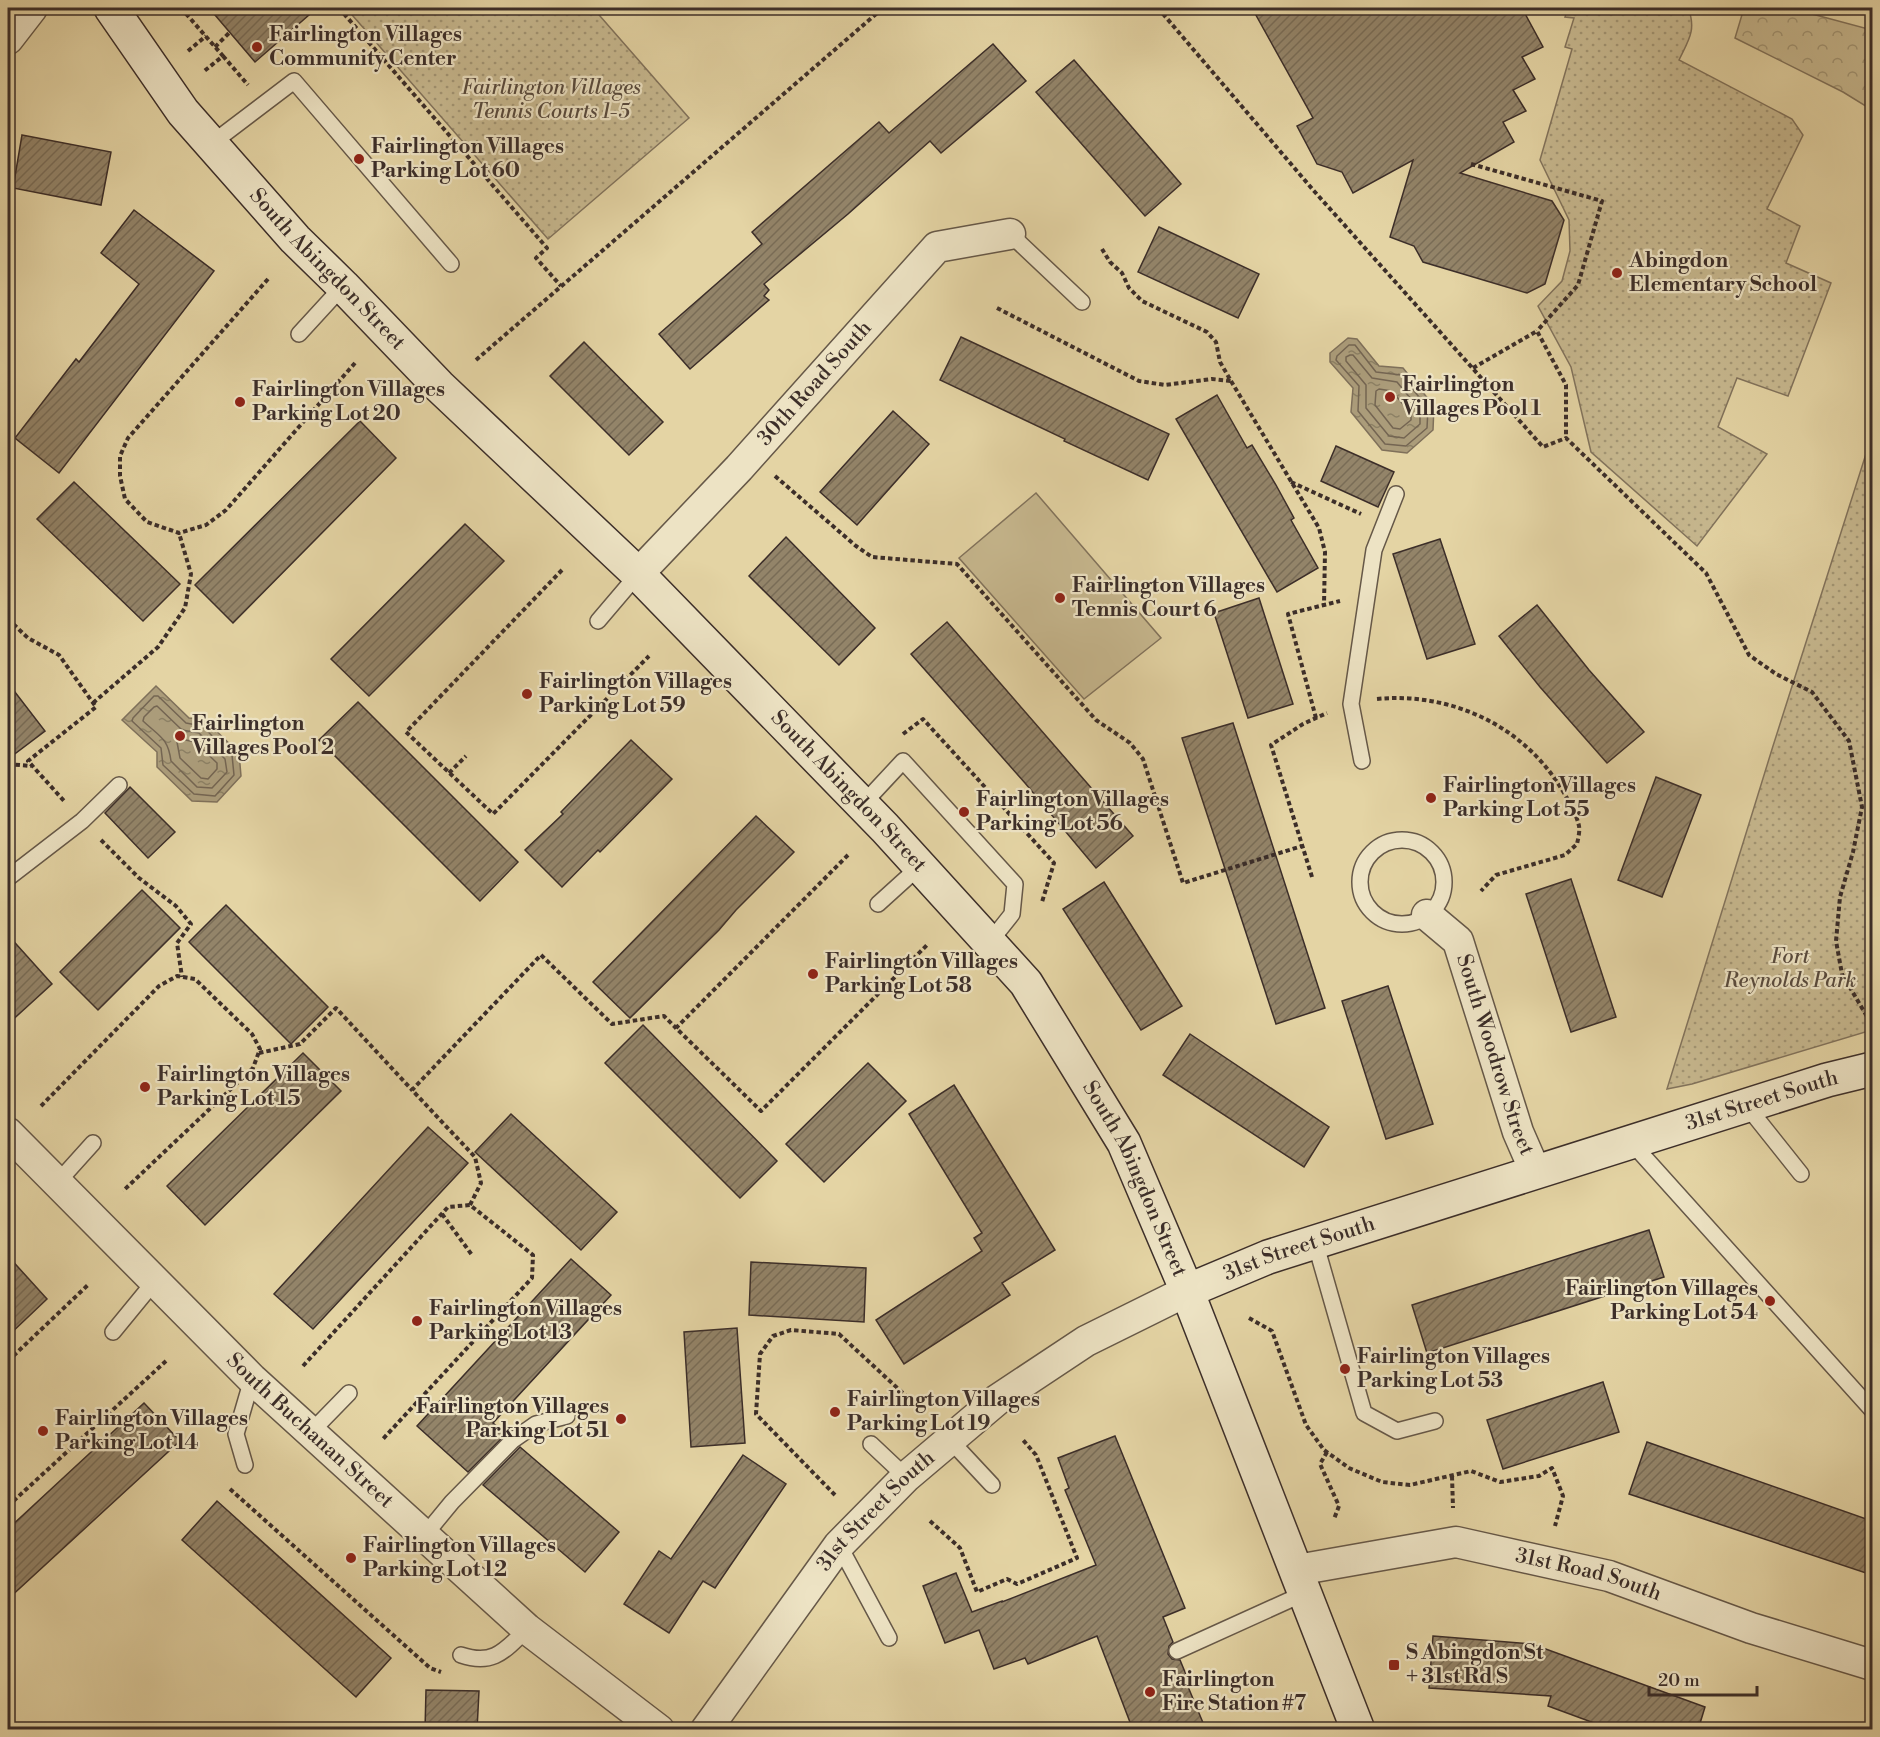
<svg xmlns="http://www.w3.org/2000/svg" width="1880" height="1737" viewBox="0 0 1880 1737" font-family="'Libre Bodoni',serif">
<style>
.grass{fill:#c7b88f;stroke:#82735c;stroke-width:1.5}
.forest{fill:url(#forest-crowns);stroke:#82735c;stroke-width:1.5}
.park{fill:url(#park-dots);stroke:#82735c;stroke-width:1.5}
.water{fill:url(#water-ripples);stroke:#7f705a;stroke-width:1.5}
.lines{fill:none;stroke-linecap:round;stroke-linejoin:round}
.shore{stroke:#746552;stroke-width:1.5}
.building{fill:url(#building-hatch);stroke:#3c2e29;stroke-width:1.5}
.lane-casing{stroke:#665848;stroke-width:18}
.street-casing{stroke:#665848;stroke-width:33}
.secondary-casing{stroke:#3c2e29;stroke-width:36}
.path{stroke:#3c2e29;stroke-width:4;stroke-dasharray:4.5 3;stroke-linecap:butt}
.lane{stroke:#ede3c4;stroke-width:15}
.street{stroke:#ede3c4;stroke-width:30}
.secondary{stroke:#ede3c4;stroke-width:33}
.poi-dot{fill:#8f2418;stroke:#ede3c4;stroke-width:2}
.labels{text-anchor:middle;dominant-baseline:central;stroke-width:4.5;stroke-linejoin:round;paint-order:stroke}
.poi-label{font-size:21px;font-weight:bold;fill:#3c2e29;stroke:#ede3c4;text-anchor:start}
.park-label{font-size:21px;font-style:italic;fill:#584a3d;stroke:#ede3c4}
.street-label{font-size:21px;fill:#3c2e29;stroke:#ede3c4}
</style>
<defs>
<pattern id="forest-crowns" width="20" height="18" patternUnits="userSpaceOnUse" patternTransform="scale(1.5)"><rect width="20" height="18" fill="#c7b88f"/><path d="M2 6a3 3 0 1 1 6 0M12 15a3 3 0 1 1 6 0" fill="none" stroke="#a39675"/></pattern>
<pattern id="park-dots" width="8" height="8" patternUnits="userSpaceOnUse" patternTransform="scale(1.5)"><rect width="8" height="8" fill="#c7b88f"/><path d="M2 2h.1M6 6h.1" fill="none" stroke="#a39675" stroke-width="1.8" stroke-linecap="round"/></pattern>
<pattern id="water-ripples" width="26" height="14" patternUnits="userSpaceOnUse" patternTransform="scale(1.5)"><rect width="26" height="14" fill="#ab9c7a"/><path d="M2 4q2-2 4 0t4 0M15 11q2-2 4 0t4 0" fill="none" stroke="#8c8064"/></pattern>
<pattern id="building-hatch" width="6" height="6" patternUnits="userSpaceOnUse" patternTransform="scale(1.5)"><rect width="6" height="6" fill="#938469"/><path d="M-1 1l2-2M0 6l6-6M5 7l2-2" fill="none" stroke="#796c56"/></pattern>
</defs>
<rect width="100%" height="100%" fill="#e4d4a4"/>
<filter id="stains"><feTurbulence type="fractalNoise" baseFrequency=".00333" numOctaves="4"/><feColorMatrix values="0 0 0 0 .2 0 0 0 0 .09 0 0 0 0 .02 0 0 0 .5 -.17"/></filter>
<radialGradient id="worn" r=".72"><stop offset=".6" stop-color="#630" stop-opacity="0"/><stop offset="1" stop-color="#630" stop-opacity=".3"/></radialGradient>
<!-- grass -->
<path class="grass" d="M 1036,493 L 1161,638 L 1084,699 L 959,558 Z"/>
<!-- forest -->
<path class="forest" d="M 1744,8 L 1797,8 L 1801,11 L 1872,30 L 1872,110 L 1843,92 L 1735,38 Z"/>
<!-- park -->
<g class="park">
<path d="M 346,8 L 593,8 L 689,118 L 548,239 Z"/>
<path d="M 1568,8 L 1688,8 C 1697,30 1688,41 1679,60 L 1792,119 L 1803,135 L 1767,209 L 1800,226 L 1786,263 L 1831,283 L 1788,396 L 1737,378 L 1718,427 L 1767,454 L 1697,546 L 1591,452 L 1571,367 L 1538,306 L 1562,281 L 1570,251 L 1569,220 L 1540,160 L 1572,49 L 1565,47 L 1574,18 L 1565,17 Z"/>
<path d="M 1872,435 L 1872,1030 L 1692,1084 L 1667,1089 L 1773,746 Z"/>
</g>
<!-- water -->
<g class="water">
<path d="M 1348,338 L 1357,339 L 1379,366 L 1403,368 L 1434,406 L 1433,430 L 1407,453 L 1382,450 L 1351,412 L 1353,388 L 1330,362 L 1330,353 Z"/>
<path d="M 156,686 L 189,718 L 204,719 L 239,753 L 241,776 L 217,802 L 192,801 L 157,767 L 157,752 L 122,720 Z"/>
</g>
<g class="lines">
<!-- shore -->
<g class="shore">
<path d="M 1349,345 L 1355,345 L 1376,372 L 1401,375 L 1428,408 L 1427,428 L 1406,446 L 1385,444 L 1358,411 L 1359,386 L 1336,360 L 1337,356 Z"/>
<path d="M 1350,355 L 1353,355 L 1372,378 L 1397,382 L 1420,410 L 1420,424 L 1404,438 L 1389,436 L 1366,408 L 1366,385 L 1346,361 L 1346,357 Z"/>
<path d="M 1379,389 L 1392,391 L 1411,414 L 1411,420 L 1400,429 L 1393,428 L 1375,405 L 1376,391 Z"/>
<path d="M 154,696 L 158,696 L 186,723 L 202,726 L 232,755 L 234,775 L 215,796 L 194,794 L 163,765 L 161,748 L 132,721 L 133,718 Z"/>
<path d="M 157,706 L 182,730 L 199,733 L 225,759 L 227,772 L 212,788 L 197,787 L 171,761 C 168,738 160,737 143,721 L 144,717 L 154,707 Z"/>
<path d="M 181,739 L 195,742 L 217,763 L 217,769 L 208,779 L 201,778 L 180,758 L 177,742 Z"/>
</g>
</g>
<!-- building -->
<g class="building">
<path d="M 209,8 L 317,8 L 255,62 Z"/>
<path d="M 1252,8 L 1522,8 L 1543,47 L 1522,57 L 1535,79 L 1513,90 L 1526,111 L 1503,122 L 1514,142 L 1460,173 L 1552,201 L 1564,220 L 1545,284 L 1527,293 L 1423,262 L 1414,246 L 1390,237 L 1413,160 L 1353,193 L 1342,172 L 1317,164 L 1297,126 L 1313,118 Z"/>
<path d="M 993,44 L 1026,81 L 941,153 L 930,141 L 848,214 L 764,284 L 769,290 L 764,296 L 769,300 L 690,369 L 659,334 L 762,244 L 752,232 L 879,122 L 889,133 Z"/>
<path d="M 1074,60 L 1181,184 L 1145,216 L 1036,92 Z"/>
<path d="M 22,135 L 111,152 L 101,205 L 13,188 Z"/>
<path d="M 134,210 L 214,271 L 59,473 L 15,438 L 76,359 L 79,362 L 139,284 L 101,253 Z"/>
<path d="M 1159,227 L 1259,274 L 1238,318 L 1138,272 Z"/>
<path d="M 961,337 L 1169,434 L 1148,480 L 1064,441 L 1065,439 L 940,380 Z"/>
<path d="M 584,342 L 663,422 L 629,455 L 550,376 Z"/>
<path d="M 1217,395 L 1247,448 L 1252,445 L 1276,485 L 1294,518 L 1291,520 L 1318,568 L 1277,592 L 1176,419 Z"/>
<path d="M 893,411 L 929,444 L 857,525 L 820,492 Z"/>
<path d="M 360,421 L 396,458 L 233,623 L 195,585 Z"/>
<path d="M 1336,446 L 1394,472 L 1378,507 L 1321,481 Z"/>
<path d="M 74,482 L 180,584 L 143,621 L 37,519 Z"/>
<path d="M 465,524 L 504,561 L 369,696 L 331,659 Z"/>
<path d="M 786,537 L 875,628 L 839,665 L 749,576 Z"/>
<path d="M 1440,539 L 1475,644 L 1427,659 L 1393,554 Z"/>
<path d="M 1259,598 L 1293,704 L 1248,718 L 1214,613 Z"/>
<path d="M 1537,605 L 1589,670 L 1644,732 L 1607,763 L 1540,687 L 1499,636 Z"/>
<path d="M 947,622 L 1133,836 L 1096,868 L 1025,783 L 911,654 Z"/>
<path d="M 8,683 L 45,731 L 8,759 Z"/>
<path d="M 358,702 L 518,862 L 480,901 L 319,740 Z"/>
<path d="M 1233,723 L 1325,1008 L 1276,1024 L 1182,738 Z"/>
<path d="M 631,740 L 672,779 L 600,852 L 598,850 L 562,887 L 525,850 L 563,814 L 561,812 Z"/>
<path d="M 1656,777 L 1701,795 L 1662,897 L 1618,880 Z"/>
<path d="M 130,787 L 175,832 L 148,858 L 105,813 Z"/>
<path d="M 756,816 L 794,852 L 736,910 L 719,930 L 630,1018 L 593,982 Z"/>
<path d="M 1571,879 L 1616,1017 L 1571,1032 L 1526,894 Z"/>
<path d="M 1104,882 L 1182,1006 L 1141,1030 L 1063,909 Z"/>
<path d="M 142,890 L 180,928 L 98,1010 L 60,972 Z"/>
<path d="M 226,905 L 328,1007 L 291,1044 L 189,942 Z"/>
<path d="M 8,935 L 52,984 L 8,1024 Z"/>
<path d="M 1388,986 L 1433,1124 L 1386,1139 L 1342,1001 Z"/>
<path d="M 643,1025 L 777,1161 L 740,1198 L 605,1063 Z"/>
<path d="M 1190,1034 L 1329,1127 L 1304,1167 L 1163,1075 Z"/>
<path d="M 303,1053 L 341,1091 L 205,1225 L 167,1186 Z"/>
<path d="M 868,1063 L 906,1101 L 824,1182 L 786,1144 Z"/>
<path d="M 954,1085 L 1055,1250 L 1002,1283 L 1010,1295 L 904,1364 L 876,1320 L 982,1251 L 974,1238 L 982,1233 L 909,1114 Z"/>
<path d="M 511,1114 L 617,1212 L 581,1250 L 475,1152 Z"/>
<path d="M 428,1127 L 468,1163 L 313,1329 L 274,1294 Z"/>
<path d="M 1649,1230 L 1664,1277 L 1427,1353 L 1412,1305 Z"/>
<path d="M 8,1256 L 47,1299 L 8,1336 Z"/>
<path d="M 571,1259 L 611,1295 L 493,1423 L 506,1434 L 468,1472 L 417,1426 Z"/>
<path d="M 751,1262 L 866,1268 L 864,1322 L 749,1315 Z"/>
<path d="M 737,1328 L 745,1443 L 691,1447 L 684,1332 Z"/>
<path d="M 1603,1382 L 1619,1432 L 1503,1469 L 1487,1420 Z"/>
<path d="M 144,1403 L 180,1441 L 8,1599 L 8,1529 Z"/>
<path d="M 1115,1436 L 1185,1608 L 1163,1617 L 1173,1642 L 1169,1646 L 1168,1654 L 1172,1659 L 1180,1660 L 1187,1677 L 1184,1677 L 1206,1730 L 1133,1730 L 1097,1636 L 1028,1664 L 1025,1658 L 994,1669 L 979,1630 L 945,1643 L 923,1586 L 956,1573 L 972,1612 L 1002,1601 L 1002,1602 L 1096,1565 L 1065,1490 L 1069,1488 L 1058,1458 Z"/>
<path d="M 1647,1442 L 1872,1521 L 1872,1575 L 1629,1494 Z"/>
<path d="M 520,1447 L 619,1532 L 585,1572 L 483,1485 Z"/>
<path d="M 743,1455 L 786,1484 L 715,1588 L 703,1581 L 669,1633 L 624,1604 L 659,1551 L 671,1559 Z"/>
<path d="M 217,1501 L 391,1658 L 356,1697 L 182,1540 Z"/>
<path d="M 1433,1636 L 1532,1644 L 1705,1707 L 1698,1730 L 1613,1730 L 1548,1706 L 1551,1696 L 1429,1688 Z"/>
<path d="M 426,1690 L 479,1691 L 477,1730 L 425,1730 Z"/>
</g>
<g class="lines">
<!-- lane casing -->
<g class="lane-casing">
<g id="lane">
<path d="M 211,144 L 294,81 L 451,264"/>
<path d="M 1010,234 L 1082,302"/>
<path d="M 299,334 L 343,286"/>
<path d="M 598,621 L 638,574"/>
<path d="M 1362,761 L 1351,704 L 1374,550 L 1396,494"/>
<path d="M 862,805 L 903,761 L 1015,884 L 1012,914 L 989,943"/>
<circle cx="1402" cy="882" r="42"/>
<path d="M 8,878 L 82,821 L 119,785"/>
<path d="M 878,904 L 920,866"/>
<path d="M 1746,1105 L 1801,1174"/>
<path d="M 1630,1141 L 1872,1410"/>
<path d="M 57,1183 L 93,1143"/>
<path d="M 1315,1242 L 1364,1413 L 1397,1431 L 1435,1421"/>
<path d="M 113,1332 L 154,1282"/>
<path d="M 310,1433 L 349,1393"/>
<path d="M 950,1440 L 992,1485"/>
<path d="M 871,1444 L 906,1477"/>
<path d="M 245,1465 L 236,1434 L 252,1379"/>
<path d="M 424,1536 L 452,1502 L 513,1440 L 536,1424 L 567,1416"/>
<path d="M 839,1545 L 889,1638"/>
<path d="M 1177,1651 L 1305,1593"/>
<path d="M 461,1655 C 494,1666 505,1650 527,1629"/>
</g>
</g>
<!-- street casing -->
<g class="street-casing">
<g id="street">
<path d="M 8,39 L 32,8"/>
<path id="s1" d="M 638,574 L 739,468 L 937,247 L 1010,234"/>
<path id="s2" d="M 1427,915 L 1458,941 L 1518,1132 L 1535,1171"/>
<path id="s3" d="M 8,1133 L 252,1379 L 527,1629 L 659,1730"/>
<path id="s4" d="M 1297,1570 L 1456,1542 L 1609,1576 L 1751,1628 L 1872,1665"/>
<path id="s5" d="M 706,1730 L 839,1545 L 906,1477 L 997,1400 L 1086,1341 L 1187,1291"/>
</g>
</g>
<!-- secondary casing -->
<g class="secondary-casing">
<g id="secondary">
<path id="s6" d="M 111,8 L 183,112 L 295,239 L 343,286 L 439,386 L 638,574 L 885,828 L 1026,983 L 1124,1143 L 1187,1291 L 1358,1730"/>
<path id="s7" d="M 1187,1291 L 1268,1257 L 1827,1080 L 1872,1069"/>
</g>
</g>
<!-- path -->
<g class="path">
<path d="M 181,8 L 223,56 L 203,72"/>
<path d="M 339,8 L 547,248 L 536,258 L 561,286"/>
<path d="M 1158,8 L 1314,191 L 1543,447 L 1566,438 L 1706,573 L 1749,655 L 1776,674 L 1812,692 L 1849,741 L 1862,807 L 1853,852 L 1840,897 L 1836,941 L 1842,974 L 1872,1025"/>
<path d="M 215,47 L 230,32"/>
<path d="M 188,51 L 206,36"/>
<path d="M 223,56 L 248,85"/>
<path d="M 1471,164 L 1602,201 L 1578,285 L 1537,331"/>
<path d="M 268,279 L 128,438 L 120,456 L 120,476 L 125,499 L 147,522 L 179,533 L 206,525 L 226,510 L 355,363"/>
<path d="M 997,308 L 1139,381 L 1165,385 L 1212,379 L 1231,381 L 1220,362 L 1216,342 L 1207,332 L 1142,301 L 1129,288 L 1122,273 L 1110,262 L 1102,249"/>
<path d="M 476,360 L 883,8"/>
<path d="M 1473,368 L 1537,331 L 1566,385 L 1566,438"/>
<path d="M 1231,381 L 1319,528 L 1325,552 L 1324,605"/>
<path d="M 775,476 L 856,546 L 872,557 L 957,564 L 1096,720 L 1130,743 L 1143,759 L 1183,883 L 1302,846"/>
<path d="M 1291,482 L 1361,514"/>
<path d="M 562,570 L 406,732 L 493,814 L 649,656"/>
<path d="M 8,619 L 28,638 L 59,655 L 96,707 L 28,761 L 65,802"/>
<path d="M 1377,699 C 1449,692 1520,724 1559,785 C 1566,796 1576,812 1579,826 C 1580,832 1578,839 1577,844 L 1565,855 L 1496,875 L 1481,891"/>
<path d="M 93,703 L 158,647 L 185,608 L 191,574 L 179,533"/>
<path d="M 1316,718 L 1288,614 L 1340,601"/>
<path d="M 903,734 L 923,719 L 1054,863 L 1042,902"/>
<path d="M 8,764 L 31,766"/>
<path d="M 449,773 L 466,756"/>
<path d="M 101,840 L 139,878 L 176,906 L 191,924 L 177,943 L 182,977"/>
<path d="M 848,855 L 676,1028 L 761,1111 L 928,944"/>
<path d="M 1312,877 L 1271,745 L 1303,724 L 1327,713"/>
<path d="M 259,1053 L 300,1044 L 336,1008 L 412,1090"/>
<path d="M 41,1106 L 159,986 L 177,976 L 195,979 L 252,1034 L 260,1049 L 253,1068 L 123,1191"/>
<path d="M 470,1205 L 481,1183 L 475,1157 L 412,1090 L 541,955 L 612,1024 L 664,1016 L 676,1028"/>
<path d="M 442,1214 L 472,1255"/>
<path d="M 1249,1318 L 1272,1331 L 1306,1425 L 1324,1450 L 1349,1468 L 1382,1482 L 1410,1485 L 1471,1471 L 1500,1482 L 1539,1476 L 1552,1468 L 1563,1496 L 1555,1526"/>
<path d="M 8,1361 L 89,1284"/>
<path d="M 303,1366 L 448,1207 L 470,1205 L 533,1255 L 532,1278 L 382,1440"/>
<path d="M 1327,1452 L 1320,1464 L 1339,1506 L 1334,1519"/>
<path d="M 1452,1476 L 1453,1508"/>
<path d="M 230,1489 L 430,1668 L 441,1672"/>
<path d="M 835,1495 L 756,1414 L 760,1354 L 773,1336 L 791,1330 L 839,1334 L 919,1408"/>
<path d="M 8,1506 L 166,1361"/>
<path d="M 930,1521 L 960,1548 L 977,1592 L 1007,1579 L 1017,1584 L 1077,1558 L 1036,1455 L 1023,1440"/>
</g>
<!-- lane -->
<use href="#lane" class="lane"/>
<!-- street -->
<use href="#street" class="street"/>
<!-- secondary -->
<use href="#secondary" class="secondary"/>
</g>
<!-- markers -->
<g class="poi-dot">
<circle cx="257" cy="47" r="6"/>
<circle cx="359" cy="159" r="6"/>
<circle cx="1617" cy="273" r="6"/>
<circle cx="1390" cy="397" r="6"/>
<circle cx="240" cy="402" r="6"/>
<circle cx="1060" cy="598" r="6"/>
<circle cx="527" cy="694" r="6"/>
<circle cx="180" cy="736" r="6"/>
<circle cx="1431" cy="798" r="6"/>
<circle cx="964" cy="812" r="6"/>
<circle cx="813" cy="974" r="6"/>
<circle cx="145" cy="1087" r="6"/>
<circle cx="1770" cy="1301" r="6"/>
<circle cx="417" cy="1321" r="6"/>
<circle cx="1345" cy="1369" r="6"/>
<circle cx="835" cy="1412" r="6"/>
<circle cx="621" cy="1419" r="6"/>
<circle cx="43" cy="1431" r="6"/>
<circle cx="351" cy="1558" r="6"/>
<rect x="1388" y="1659" width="12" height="12" rx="3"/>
<circle cx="1150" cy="1692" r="6"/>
</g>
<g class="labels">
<!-- poi labels -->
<g class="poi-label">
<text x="269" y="35">Fairlington Villages<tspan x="269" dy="24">Community Center</tspan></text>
<text x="371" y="147">Fairlington Villages<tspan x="371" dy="24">Parking Lot 60</tspan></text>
<text x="1629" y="261">Abingdon<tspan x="1629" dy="24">Elementary School</tspan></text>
<text x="1402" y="385">Fairlington<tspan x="1402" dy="24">Villages Pool 1</tspan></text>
<text x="252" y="390">Fairlington Villages<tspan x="252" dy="24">Parking Lot 20</tspan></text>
<text x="1072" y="586">Fairlington Villages<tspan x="1072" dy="24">Tennis Court 6</tspan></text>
<text x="539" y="682">Fairlington Villages<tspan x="539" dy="24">Parking Lot 59</tspan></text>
<text x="192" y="724">Fairlington<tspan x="192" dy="24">Villages Pool 2</tspan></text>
<text x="1443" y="786">Fairlington Villages<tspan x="1443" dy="24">Parking Lot 55</tspan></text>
<text x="976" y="800">Fairlington Villages<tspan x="976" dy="24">Parking Lot 56</tspan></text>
<text x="825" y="962">Fairlington Villages<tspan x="825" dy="24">Parking Lot 58</tspan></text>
<text x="157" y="1075">Fairlington Villages<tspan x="157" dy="24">Parking Lot 15</tspan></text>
<text x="1758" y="1289" text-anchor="end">Fairlington Villages<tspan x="1758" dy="24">Parking Lot 54</tspan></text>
<text x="429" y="1309">Fairlington Villages<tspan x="429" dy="24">Parking Lot 13</tspan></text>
<text x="1357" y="1357">Fairlington Villages<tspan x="1357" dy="24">Parking Lot 53</tspan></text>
<text x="847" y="1400">Fairlington Villages<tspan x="847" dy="24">Parking Lot 19</tspan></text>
<text x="609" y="1407" text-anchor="end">Fairlington Villages<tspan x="609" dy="24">Parking Lot 51</tspan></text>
<text x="55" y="1419">Fairlington Villages<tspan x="55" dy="24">Parking Lot 14</tspan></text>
<text x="363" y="1546">Fairlington Villages<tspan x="363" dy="24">Parking Lot 12</tspan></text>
<text x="1406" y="1653">S Abingdon St<tspan x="1406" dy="24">+ 31st Rd S</tspan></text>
<text x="1162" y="1680">Fairlington<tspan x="1162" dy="24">Fire Station #7</tspan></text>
</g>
<!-- park labels -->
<g class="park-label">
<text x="551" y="88">Fairlington Villages<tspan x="551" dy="24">Tennis Courts 1-5</tspan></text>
<text x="1790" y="957">Fort<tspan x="1790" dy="24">Reynolds Park</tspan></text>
</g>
<!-- street labels -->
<g class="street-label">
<text stroke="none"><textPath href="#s6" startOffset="340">South Abingdon Street</textPath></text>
<text stroke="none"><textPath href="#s1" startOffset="260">30th Road South</textPath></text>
<text stroke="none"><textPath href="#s6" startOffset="1078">South Abingdon Street</textPath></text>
<text stroke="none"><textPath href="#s2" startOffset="160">South Woodrow Street</textPath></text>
<text stroke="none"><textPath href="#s7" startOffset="606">31st Street South</textPath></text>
<text stroke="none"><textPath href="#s6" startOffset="1564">South Abingdon Street</textPath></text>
<text stroke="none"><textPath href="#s7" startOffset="120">31st Street South</textPath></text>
<text stroke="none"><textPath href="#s3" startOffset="424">South Buchanan Street</textPath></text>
<text stroke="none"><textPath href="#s5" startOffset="278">31st Street South</textPath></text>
<text stroke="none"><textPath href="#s4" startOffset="298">31st Road South</textPath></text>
</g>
</g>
<!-- margin -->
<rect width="1880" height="1737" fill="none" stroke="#e4d4a4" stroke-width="30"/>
<rect x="9" y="9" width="1862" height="1719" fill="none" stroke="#3c2e29" stroke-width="3"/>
<rect x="15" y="15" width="1850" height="1707" fill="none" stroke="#3c2e29" stroke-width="1.5"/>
<!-- scale -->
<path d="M1649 1686v9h108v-9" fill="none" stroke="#3c2e29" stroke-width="3"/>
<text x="1658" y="1686" font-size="18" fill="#3c2e29" stroke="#ede3c4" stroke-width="4.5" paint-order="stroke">20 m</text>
<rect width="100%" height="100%" filter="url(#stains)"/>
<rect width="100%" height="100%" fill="url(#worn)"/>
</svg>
